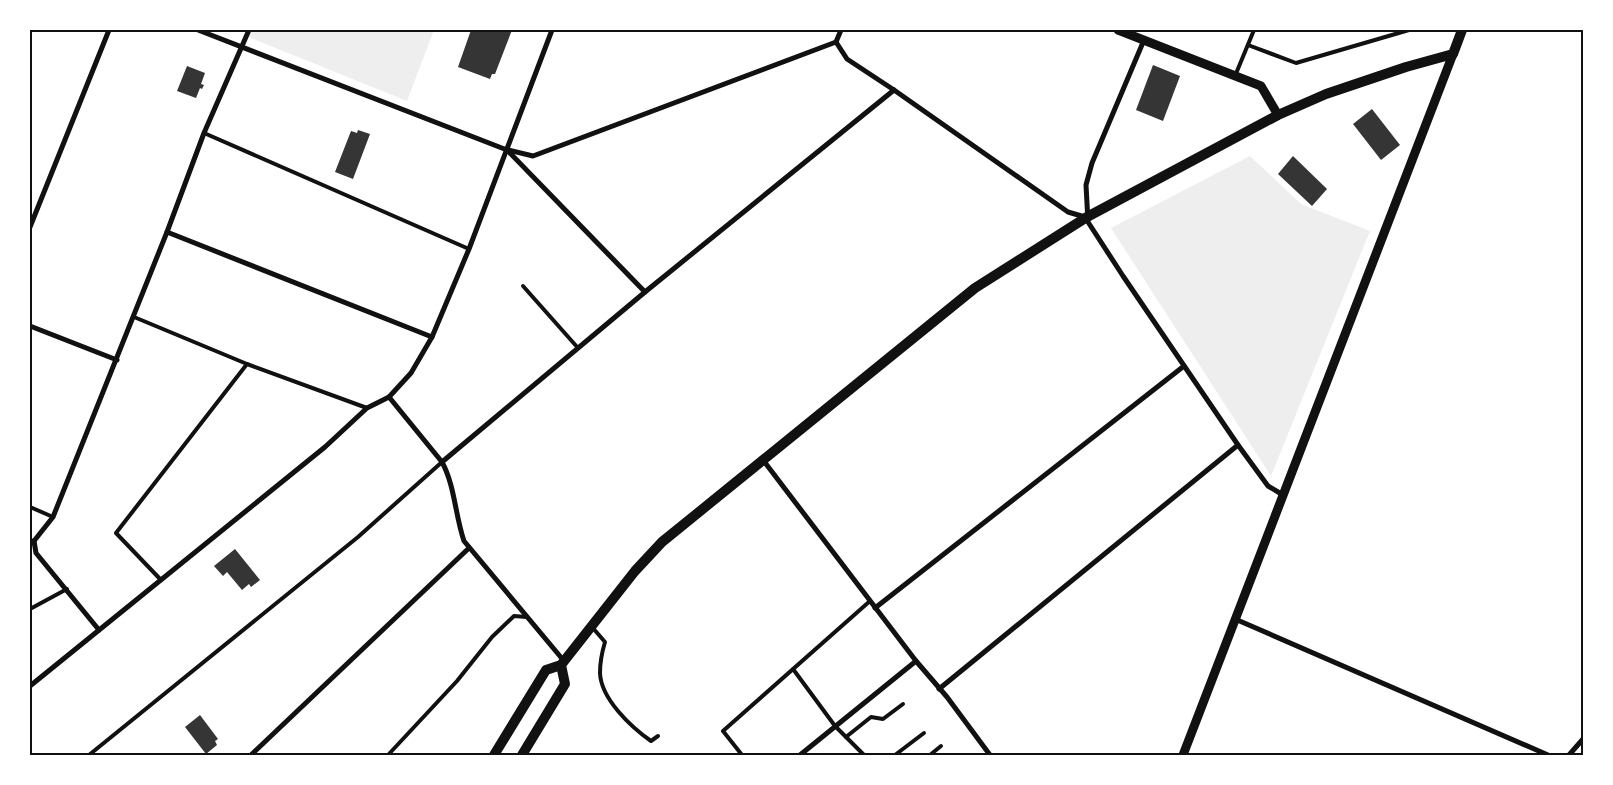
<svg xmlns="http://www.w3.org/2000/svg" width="1613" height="785" viewBox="0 0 1613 785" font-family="Karla,sans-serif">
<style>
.green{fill:#eee}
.building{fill:#353535}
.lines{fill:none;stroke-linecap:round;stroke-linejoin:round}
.service{stroke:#111;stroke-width:4}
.minor{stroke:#111;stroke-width:5}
.tertiary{stroke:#111;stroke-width:9}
.secondary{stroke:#111;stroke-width:10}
.neatline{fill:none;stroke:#111;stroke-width:2}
</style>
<rect width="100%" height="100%" fill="#fff"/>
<!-- green -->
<g class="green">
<path d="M 249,30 L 434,30 L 407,101 L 246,36 Z"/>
<path d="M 1250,156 L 1301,204 L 1370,231 L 1271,476 L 1111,228 Z"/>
</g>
<!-- building -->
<g class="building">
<path d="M 471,30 L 512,30 L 495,74 L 492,74 L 490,79 L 458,67 Z"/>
<path d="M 1153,65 L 1180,76 L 1163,121 L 1136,110 Z"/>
<path d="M 187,66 L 205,73 L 201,84 L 204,85 L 202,89 L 200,88 L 196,98 L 177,91 Z"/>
<path d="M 1372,109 L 1400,145 L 1381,160 L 1353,124 Z"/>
<path d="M 358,130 L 370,134 L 353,179 L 335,172 L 351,131 L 357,133 Z"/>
<path d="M 1293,156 L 1327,189 L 1312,206 L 1278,174 Z"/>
<path d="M 235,549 L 260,580 L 251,587 L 249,584 L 242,590 L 227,572 L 223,576 L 214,566 Z"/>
<path d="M 200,715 L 218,739 L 215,741 L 217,745 L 206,754 L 185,727 Z"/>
</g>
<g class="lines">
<!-- service -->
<g class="service">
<path d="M 1248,45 L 1296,63 L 1409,30"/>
<path d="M 1235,76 L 1254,30"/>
<path d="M 204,133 L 469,249"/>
<path d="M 523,286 L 578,348"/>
<path d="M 134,317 L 247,364"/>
<path d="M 30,507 L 53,517"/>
<path d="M 161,580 L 116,533 L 247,364 L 367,408"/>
<path d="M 30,609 L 67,589"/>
<path d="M 592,627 L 605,642 C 602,652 600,663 600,673 C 601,699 631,727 651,741 L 658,736"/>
<path d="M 793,669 L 835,726 L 864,755"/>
<path d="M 846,737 L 871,717 L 883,719 L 903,704"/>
<path d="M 89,755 L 358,537 L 442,462"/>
<path d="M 388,755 L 457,681 L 492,637 L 514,616 L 527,617"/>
<path d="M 742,755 L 723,731 L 870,601"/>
<path d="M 895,755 L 924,733"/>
<path d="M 930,755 L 941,746"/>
</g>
<!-- minor -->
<g class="minor">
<path d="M 198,30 L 507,150 L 645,292"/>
<path d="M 1144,40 L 1092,163 L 1086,185 L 1088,222 L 1123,276 L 1238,445 L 1268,486 L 1283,495"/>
<path d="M 836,42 L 847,59 L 894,90 L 1068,212 L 1085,217"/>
<path d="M 836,42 L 841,30"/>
<path d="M 508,150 L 533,156 L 836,42"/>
<path d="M 30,227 L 109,30"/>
<path d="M 167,232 L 432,337"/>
<path d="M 30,326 L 117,360"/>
<path d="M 389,397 L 442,462 C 455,486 455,515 464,541 L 564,661"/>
<path d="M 763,460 L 916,661 L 947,697 L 990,755"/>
<path d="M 442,462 L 645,292 L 894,90"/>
<path d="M 34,541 L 36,553 L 99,630"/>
<path d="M 30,542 L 34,541 L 53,517 L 167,232 L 204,133 L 249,30"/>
<path d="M 875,608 L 1184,366"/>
<path d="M 1235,619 L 1548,755"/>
<path d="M 30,686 L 325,447 L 367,408 L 389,397 L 411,373 L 432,337 L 469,249 L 552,30"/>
<path d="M 939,689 L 1238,445"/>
<path d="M 251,755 L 469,548"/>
<path d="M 800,755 L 916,661"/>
<path d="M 1569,755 L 1583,739"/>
</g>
<!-- tertiary -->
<g class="tertiary">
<path d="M 1118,30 L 1261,86 L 1278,115"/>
<path d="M 1183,755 L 1453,54"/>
</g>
<!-- secondary -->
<g class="secondary">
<path d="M 494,755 L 546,670 L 561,665 L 635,571 L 662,542 L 975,288 L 1087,217 L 1278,115 L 1326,94 L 1406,67 L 1453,54 L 1462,30"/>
<path d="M 522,755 L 565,684 L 561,665"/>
</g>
</g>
<!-- border -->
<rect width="1613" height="785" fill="none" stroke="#ffffff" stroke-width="62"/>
<rect x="31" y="31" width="1551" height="723" class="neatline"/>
</svg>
